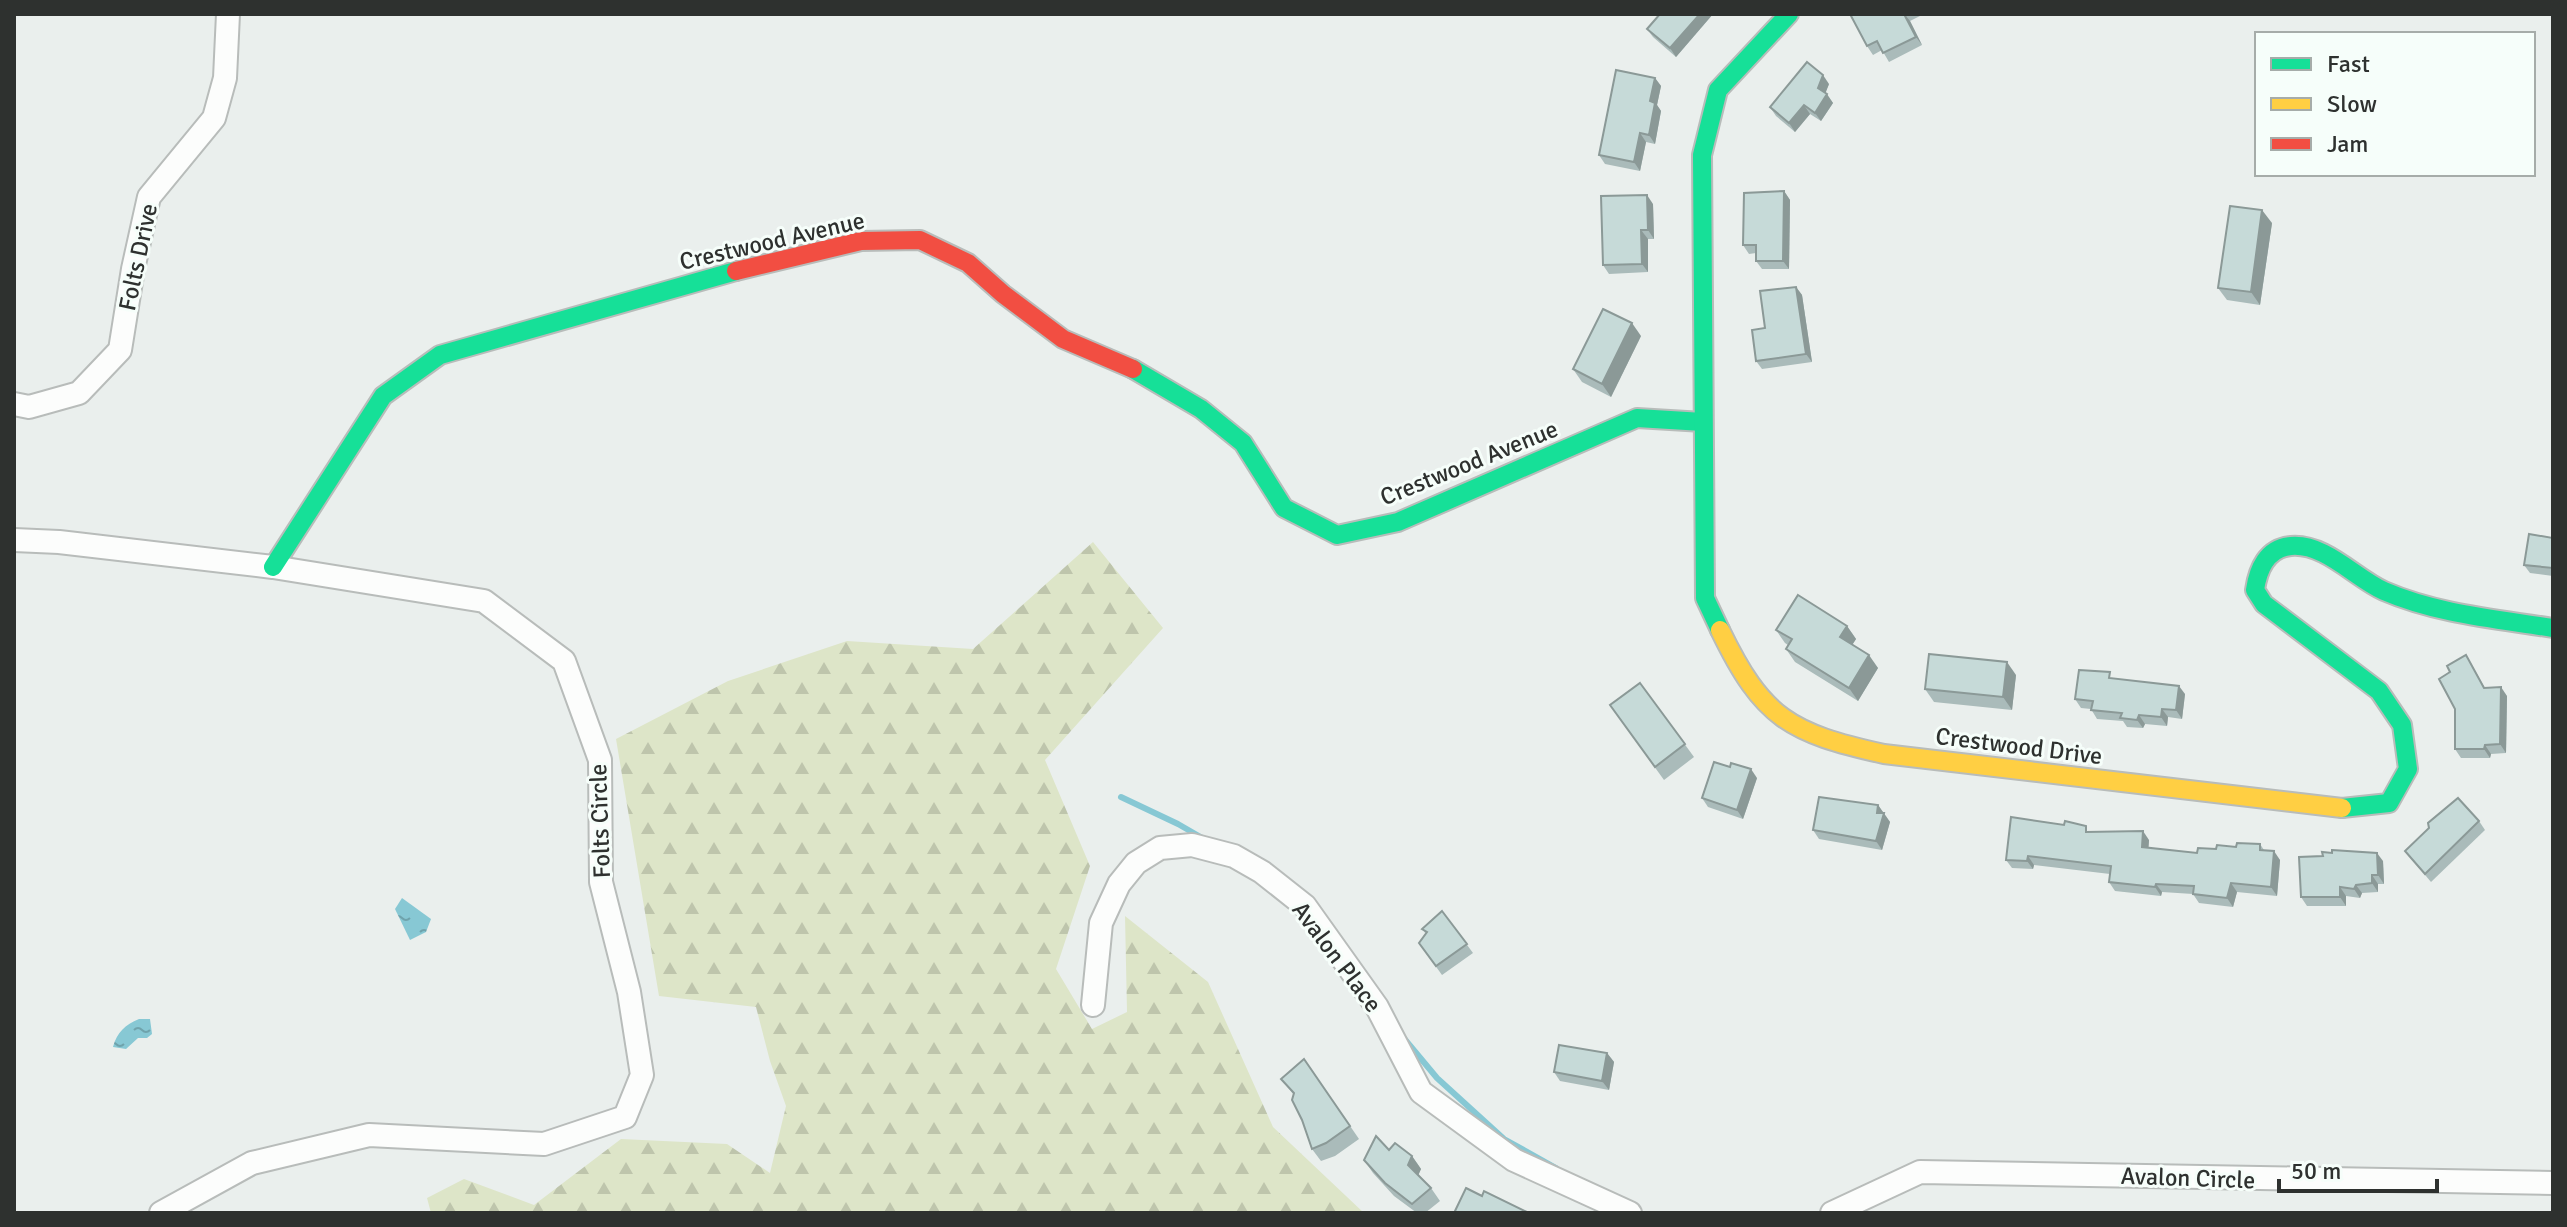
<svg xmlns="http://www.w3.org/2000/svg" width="2567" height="1227" viewBox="0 0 2567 1227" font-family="Signika,sans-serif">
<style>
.forest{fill:url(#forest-firs)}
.water{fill:url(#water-ripples)}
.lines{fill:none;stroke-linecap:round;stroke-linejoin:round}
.stream{stroke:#87c8d4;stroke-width:6}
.street-casing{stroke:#b8bcba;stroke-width:26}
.fast-casing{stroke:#b8bcba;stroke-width:22}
.slow-casing{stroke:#b8bcba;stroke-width:22}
.jam-casing{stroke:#b8bcba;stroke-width:22}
.street{stroke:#fcfdfc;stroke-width:22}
.fast{stroke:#16e098;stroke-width:18}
.slow{stroke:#ffcf43;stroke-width:18}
.jam{stroke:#f24e42;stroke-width:18}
.wall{fill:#aabbba}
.shaded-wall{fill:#8b9997}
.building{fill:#c6dad8;stroke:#8b9997;stroke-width:2}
.labels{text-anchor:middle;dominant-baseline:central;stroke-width:6;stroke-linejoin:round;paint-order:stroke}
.street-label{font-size:24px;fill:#2e312f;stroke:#f6fefa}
</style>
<defs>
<pattern id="forest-firs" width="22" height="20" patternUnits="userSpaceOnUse" patternTransform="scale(2)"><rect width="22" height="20" fill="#dde5c8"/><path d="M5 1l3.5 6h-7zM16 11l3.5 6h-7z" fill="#bec5ac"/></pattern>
<pattern id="water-ripples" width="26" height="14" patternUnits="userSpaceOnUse" patternTransform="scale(2)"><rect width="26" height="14" fill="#87c8d4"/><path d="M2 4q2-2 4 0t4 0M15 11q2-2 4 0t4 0" fill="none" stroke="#6fa3ac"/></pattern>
</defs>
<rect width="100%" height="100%" fill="#eaefed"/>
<!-- forest -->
<path class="forest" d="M 1093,542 L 1163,628 L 1045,760 L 1090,866 L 1056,969 L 1092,1029 L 1127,1012 L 1125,916 L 1208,982 L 1273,1127 L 1364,1213 L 431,1213 L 427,1198 L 464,1179 L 534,1205 L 621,1139 L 727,1144 L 770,1173 L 786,1106 L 770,1061 L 756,1007 L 659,996 L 616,739 L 728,681 L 847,641 L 973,649 Z"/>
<!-- water -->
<g class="water">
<path d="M 402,898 L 431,919 L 426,932 L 410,940 L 395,909 Z"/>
<path d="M 139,1019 L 150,1019 L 152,1034 L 147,1038 L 138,1038 L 126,1049 L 113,1047 C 117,1032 125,1025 139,1019 Z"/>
</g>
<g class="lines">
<!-- stream -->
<g class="stream">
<path d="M 1121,797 L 1178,824 L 1204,839"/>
<path d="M 1402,1036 L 1437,1078 L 1504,1139 L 1556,1168"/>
</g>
<!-- street casing -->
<g class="street-casing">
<g id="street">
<path d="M 14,404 L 29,407 L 79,393 L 120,350 L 133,269 L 149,197 L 214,118 L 225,78 L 228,14"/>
<path d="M 14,540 L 59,542 L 273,567 L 484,601 L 564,661 L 600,760 L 601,882 L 629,992 L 642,1075 L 625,1117 L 544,1144 L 369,1135 L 252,1163 L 161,1213"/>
<path d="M 1093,1005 L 1101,923 L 1119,884 L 1136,863 L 1160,848 L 1192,845 L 1234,856 L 1262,872 L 1305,906 L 1377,1007 L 1421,1092 L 1514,1160 L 1630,1213"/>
<path d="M 1832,1213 L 1920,1172 L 2553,1183"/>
</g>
</g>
<!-- fast casing -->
<g class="fast-casing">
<g id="fast">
<path d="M 1133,369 L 1201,409 L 1243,443 L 1284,508 L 1337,535 L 1398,522 L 1637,418 L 1703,422"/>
<path d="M 273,567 L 383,396 L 440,355 L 736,271"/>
<path d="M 1720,630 L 1705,598 L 1702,155 L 1718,90 L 1789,14"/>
<path d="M 2342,808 L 2389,803 L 2408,769 L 2402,725 L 2379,691 L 2264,604 L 2255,590 C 2258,569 2267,548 2291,546 C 2325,543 2355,578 2384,591 C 2437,614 2497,619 2553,628"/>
</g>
</g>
<!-- slow casing -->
<g class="slow-casing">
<path id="slow" d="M 1720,630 C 1763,719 1790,733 1884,754 L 2342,808"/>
</g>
<!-- jam casing -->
<g class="jam-casing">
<path id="jam" d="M 736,271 L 861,241 L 920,240 L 968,263 L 1003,294 L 1063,339 L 1133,369"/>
</g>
<!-- street -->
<use href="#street" class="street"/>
<!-- fast -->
<use href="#fast" class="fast"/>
<!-- slow -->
<use href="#slow" class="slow"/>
<!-- jam -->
<use href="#jam" class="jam"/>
</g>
<!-- wall -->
<g class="wall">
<path d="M 1660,14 L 1713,14 L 1676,57 L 1653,37 L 1647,29 Z"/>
<path d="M 1850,14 L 1924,14 L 1910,21 L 1922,45 L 1889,62 L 1882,50 L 1873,55 L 1867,46 Z"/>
<path d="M 1655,78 L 1661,86 L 1657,105 L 1661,111 L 1655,144 L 1646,142 L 1640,171 L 1605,164 L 1599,155 Z"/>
<path d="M 1829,84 L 1825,93 L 1833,103 L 1821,121 L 1810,114 L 1795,132 L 1776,116 L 1770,107 Z"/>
<path d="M 1784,191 L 1790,200 L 1789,269 L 1762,269 L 1756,261 L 1756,253 L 1749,254 L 1743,245 Z"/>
<path d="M 1653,204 L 1654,239 L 1648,239 L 1648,272 L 1609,274 L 1603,265 Z"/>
<path d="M 2272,223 L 2260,305 L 2227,300 L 2218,288 Z"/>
<path d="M 1796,287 L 1802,295 L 1812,362 L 1762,369 L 1756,361 L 1765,328 Z"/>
<path d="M 1641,336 L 1611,397 L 1582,382 L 1573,369 Z"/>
<path d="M 2553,538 L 2553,576 L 2530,573 L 2524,565 Z"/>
<path d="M 1847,626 L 1856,639 L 1852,645 L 1878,668 L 1858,701 L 1795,662 L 1786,649 L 1788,645 L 1785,643 L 1776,630 Z"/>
<path d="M 2466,655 L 2485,688 L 2507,696 L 2506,753 L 2491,754 L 2490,758 L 2461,758 L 2455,749 L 2455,709 L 2450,672 Z"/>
<path d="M 2016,675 L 2012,710 L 1934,702 L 1925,689 Z"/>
<path d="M 2114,678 L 2185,694 L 2182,719 L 2168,717 L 2167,726 L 2145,724 L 2143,728 L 2127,727 L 2123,721 L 2097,719 L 2091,709 L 2081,708 L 2075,699 Z"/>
<path d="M 1640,683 L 1694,757 L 1664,780 L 1610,705 Z"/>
<path d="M 1757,778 L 1743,819 L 1708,807 L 1702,798 Z"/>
<path d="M 1878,805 L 1890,822 L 1882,850 L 1819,839 L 1813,830 Z"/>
<path d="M 2479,821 L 2485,830 L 2431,882 L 2405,851 Z"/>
<path d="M 2090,832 L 2149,840 L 2148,848 L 2197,853 L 2260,844 L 2264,850 L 2280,860 L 2277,896 L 2237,892 L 2233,907 L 2199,903 L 2193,894 L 2162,892 L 2161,896 L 2115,891 L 2109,882 L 2110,874 L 2034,865 L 2033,869 L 2012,868 L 2006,860 Z"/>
<path d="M 2383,861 L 2384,884 L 2378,884 L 2378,892 L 2362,893 L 2360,898 L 2346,896 L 2346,906 L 2307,906 L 2301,897 Z"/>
<path d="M 1442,911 L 1473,953 L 1442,975 L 1419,943 L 1426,934 L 1422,929 Z"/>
<path d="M 1607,1053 L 1614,1062 L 1609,1090 L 1560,1081 L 1554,1072 Z"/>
<path d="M 1304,1059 L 1359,1139 L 1335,1156 L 1321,1161 L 1312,1149 L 1294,1095 L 1281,1079 Z"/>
<path d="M 1389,1150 L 1412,1156 L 1421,1169 L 1418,1175 L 1431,1188 L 1440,1201 L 1425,1213 L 1417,1213 L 1394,1196 L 1373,1173 L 1364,1160 Z"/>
</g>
<!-- shaded-wall -->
<g class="shaded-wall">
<path d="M 1700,14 L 1713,14 L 1676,57 L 1670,48 Z"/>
<path d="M 1904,14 L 1910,21 L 1922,45 L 1916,37 Z"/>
<path d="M 1823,75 L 1829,84 L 1824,97 L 1818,88 Z"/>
<path d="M 1655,78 L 1661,86 L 1657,105 L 1661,111 L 1655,144 L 1649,135 L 1650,101 Z"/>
<path d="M 1827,94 L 1833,103 L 1821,121 L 1815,113 Z"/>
<path d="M 1804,105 L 1810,114 L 1795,132 L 1789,123 Z"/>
<path d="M 1640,133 L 1646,142 L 1640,171 L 1634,162 Z"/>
<path d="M 1784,191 L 1790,200 L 1789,269 L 1783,261 Z"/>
<path d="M 1647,195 L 1653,204 L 1654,239 L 1648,230 Z"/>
<path d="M 2262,210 L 2272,223 L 2260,305 L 2251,292 Z"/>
<path d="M 1641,230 L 1648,239 L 1648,272 L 1642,264 Z"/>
<path d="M 1796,287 L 1802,295 L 1812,362 L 1806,354 Z"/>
<path d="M 1632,323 L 1641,336 L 1611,397 L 1602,384 Z"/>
<path d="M 1847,626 L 1856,639 L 1849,650 L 1840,637 Z"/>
<path d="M 1869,655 L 1878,668 L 1858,701 L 1849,688 Z"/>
<path d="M 2007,662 L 2016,675 L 2012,710 L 2003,697 Z"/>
<path d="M 2179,686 L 2185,694 L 2182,719 L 2176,710 Z"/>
<path d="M 2501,687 L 2507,696 L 2506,753 L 2500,744 Z"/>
<path d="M 2162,709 L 2168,717 L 2167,726 L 2161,717 Z"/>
<path d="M 2139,715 L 2145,724 L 2143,728 L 2137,720 Z"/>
<path d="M 2485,745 L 2491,754 L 2490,758 L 2484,749 Z"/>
<path d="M 1751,769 L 1757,778 L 1743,819 L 1737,810 Z"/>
<path d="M 1878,805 L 1890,822 L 1882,850 L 1876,841 Z"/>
<path d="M 2143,831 L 2149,840 L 2148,856 L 2142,847 Z"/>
<path d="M 2274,851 L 2280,860 L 2277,896 L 2271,887 Z"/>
<path d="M 2377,853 L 2383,861 L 2384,884 L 2378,875 Z"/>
<path d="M 2028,856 L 2034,865 L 2033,869 L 2027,861 Z"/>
<path d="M 2372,875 L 2378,884 L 2378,892 L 2372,883 Z"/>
<path d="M 2231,883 L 2237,892 L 2233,907 L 2227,898 Z"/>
<path d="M 2156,884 L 2162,892 L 2161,896 L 2155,887 Z"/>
<path d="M 2356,885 L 2362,893 L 2360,898 L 2354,889 Z"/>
<path d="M 2340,887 L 2346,896 L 2346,906 L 2340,897 Z"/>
<path d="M 1607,1053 L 1614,1062 L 1609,1090 L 1602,1081 Z"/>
<path d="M 1412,1156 L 1421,1169 L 1417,1178 L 1408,1165 Z"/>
</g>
<!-- building -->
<g class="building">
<path d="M 1660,14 L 1700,14 L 1670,48 L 1647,29 Z"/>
<path d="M 1850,14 L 1904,14 L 1916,37 L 1883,53 L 1877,41 L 1867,46 Z"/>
<path d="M 1807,62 L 1823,75 L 1818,88 L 1827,94 L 1815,113 L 1804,105 L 1789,123 L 1770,107 Z"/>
<path d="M 1616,70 L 1655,78 L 1650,101 L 1655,103 L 1649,135 L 1640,133 L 1634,162 L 1599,155 Z"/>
<path d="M 1784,191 L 1783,261 L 1756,261 L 1756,245 L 1743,245 L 1744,193 Z"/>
<path d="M 1647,195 L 1648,230 L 1641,230 L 1642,264 L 1603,265 L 1601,196 Z"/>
<path d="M 2230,206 L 2262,210 L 2251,292 L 2218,288 Z"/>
<path d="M 1796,287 L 1806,354 L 1756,361 L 1752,330 L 1765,328 L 1760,291 Z"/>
<path d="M 1603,309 L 1632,323 L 1602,384 L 1573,369 Z"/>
<path d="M 2529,534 L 2553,538 L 2553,568 L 2524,565 Z"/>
<path d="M 1798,595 L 1847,626 L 1840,637 L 1869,655 L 1849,688 L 1786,649 L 1792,639 L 1776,630 Z"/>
<path d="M 1929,654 L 2007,662 L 2003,697 L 1925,689 Z"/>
<path d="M 2466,655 L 2484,688 L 2501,687 L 2500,744 L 2485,745 L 2484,749 L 2455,749 L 2455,709 L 2439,679 L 2450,672 L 2447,666 Z"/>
<path d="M 2079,670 L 2110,672 L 2109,678 L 2179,686 L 2176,710 L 2162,709 L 2161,717 L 2139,715 L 2137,720 L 2120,718 L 2122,713 L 2091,710 L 2093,701 L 2075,699 Z"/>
<path d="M 1640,683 L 1685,744 L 1655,767 L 1610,705 Z"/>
<path d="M 1714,762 L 1730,767 L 1731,763 L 1751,769 L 1737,810 L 1702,798 Z"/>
<path d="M 1819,797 L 1878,805 L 1877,813 L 1884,813 L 1876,841 L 1813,830 Z"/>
<path d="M 2458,798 L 2479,821 L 2425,874 L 2405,851 L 2429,828 L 2428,823 Z"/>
<path d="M 2011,817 L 2064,825 L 2065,821 L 2086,826 L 2086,832 L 2143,831 L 2142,847 L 2197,853 L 2198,848 L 2216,849 L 2217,845 L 2236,847 L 2237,843 L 2260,844 L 2260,850 L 2274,851 L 2271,887 L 2231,883 L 2227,898 L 2193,894 L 2194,886 L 2156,884 L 2155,887 L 2109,882 L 2111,866 L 2028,856 L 2027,861 L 2006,860 Z"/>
<path d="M 2332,850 L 2377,853 L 2378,875 L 2372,875 L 2372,883 L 2356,885 L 2354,889 L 2340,887 L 2340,897 L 2301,897 L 2299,857 L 2323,856 L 2322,852 L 2332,853 Z"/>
<path d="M 1442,911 L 1467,944 L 1436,966 L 1419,943 L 1427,932 L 1422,929 Z"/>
<path d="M 1559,1045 L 1607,1053 L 1602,1081 L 1554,1072 Z"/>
<path d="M 1304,1059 L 1350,1126 L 1326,1143 L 1312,1149 L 1302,1120 L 1292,1100 L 1294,1093 L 1281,1079 Z"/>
<path d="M 1376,1136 L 1389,1150 L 1395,1143 L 1412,1156 L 1408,1165 L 1431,1188 L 1412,1204 L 1385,1183 L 1364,1160 Z"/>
<path d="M 1466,1188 L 1482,1196 L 1484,1191 L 1529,1213 L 1458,1213 L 1455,1211 Z"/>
</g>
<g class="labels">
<!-- street labels -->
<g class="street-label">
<text transform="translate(772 241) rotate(-13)">Crestwood Avenue</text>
<text transform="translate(138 257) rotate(-78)">Folts Drive</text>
<text transform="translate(1469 463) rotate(-22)">Crestwood Avenue</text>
<text transform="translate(2019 746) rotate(7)">Crestwood Drive</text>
<text transform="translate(600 821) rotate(-92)">Folts Circle</text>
<text transform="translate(1337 957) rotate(53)">Avalon Place</text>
<text transform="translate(2188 1178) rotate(2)">Avalon Circle</text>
</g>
</g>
<!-- border -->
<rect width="2567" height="1227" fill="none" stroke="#2e312f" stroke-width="32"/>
<!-- legend -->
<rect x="2255" y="32" width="280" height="144" fill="#f6fefa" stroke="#a6aca9" stroke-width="2"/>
<rect x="2271" y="58" width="40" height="12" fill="#16e098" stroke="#a6aca9" stroke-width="2"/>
<text x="2327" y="72" font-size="24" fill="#2e312f">Fast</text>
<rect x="2271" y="98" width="40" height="12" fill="#ffcf43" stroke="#a6aca9" stroke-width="2"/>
<text x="2327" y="112" font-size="24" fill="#2e312f">Slow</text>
<rect x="2271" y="138" width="40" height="12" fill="#f24e42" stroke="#a6aca9" stroke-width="2"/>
<text x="2327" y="152" font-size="24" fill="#2e312f">Jam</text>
<!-- scale -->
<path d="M2279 1179v12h158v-12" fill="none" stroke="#2e312f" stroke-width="4"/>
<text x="2291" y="1179" font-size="24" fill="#2e312f" stroke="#f6fefa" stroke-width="6" paint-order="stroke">50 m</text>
</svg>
